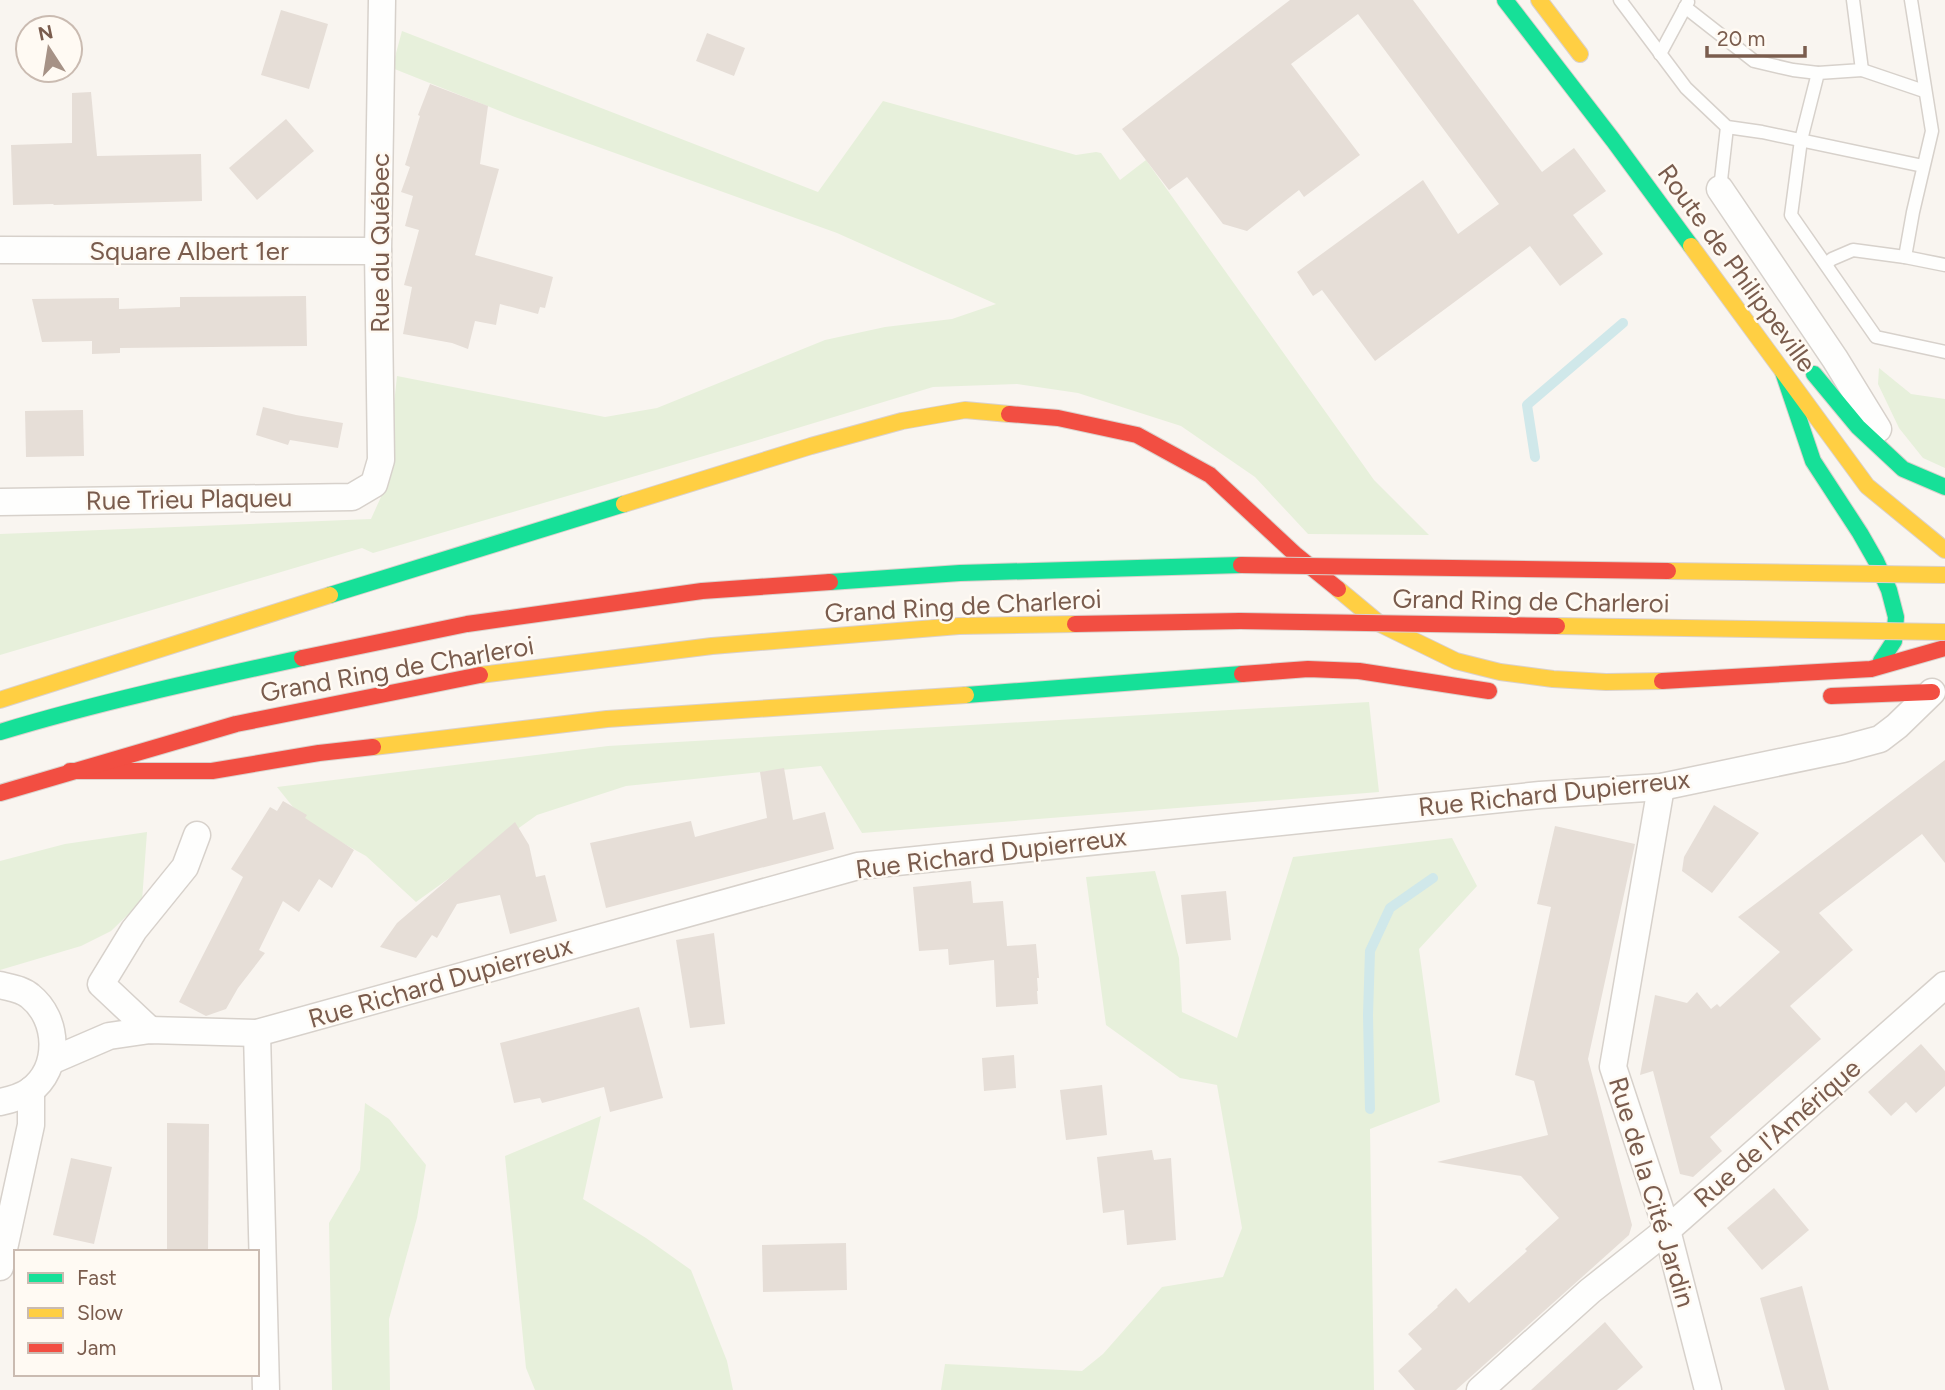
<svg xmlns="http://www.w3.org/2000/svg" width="1945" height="1390" viewBox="0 0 1945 1390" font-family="Figtree,sans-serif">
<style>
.green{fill:#e7f0db}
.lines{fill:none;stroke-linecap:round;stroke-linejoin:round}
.stream{stroke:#d0e8ea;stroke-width:10}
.building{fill:#e6ded7}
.lane-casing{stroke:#d7d1cb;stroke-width:15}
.street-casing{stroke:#d7d1cb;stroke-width:29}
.fast-casing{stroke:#dad1cc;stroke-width:18}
.slow-casing{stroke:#dad1cc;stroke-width:18}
.jam-casing{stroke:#dad1cc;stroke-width:18}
.lane{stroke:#fefefd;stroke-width:12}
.street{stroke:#fefefd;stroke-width:26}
.fast{stroke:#16e098;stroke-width:16}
.slow{stroke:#ffcf43;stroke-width:16}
.jam{stroke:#f24e42;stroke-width:16}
.slow-bridge-casing{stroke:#dad1cc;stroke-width:18;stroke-linecap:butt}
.jam-bridge-casing{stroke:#dad1cc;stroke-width:18;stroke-linecap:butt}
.slow-bridge{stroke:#ffcf43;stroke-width:16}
.jam-bridge{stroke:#f24e42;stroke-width:16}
.labels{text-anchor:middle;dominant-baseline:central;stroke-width:5;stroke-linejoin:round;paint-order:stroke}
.street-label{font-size:26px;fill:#7a5c4d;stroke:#fffaf3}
</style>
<rect width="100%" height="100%" fill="#f9f5f0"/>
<!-- green -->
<g class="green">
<path d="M 402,31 L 818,192 L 883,101 L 1076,155 L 1096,152 L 1101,153 L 1120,180 L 1146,160 L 1374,480 L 1429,535 L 1308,534 L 1255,477 L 1181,426 L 1078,393 L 1017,384 L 933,387 L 748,443 L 373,553 L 362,548 L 0,655 L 0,534 L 371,519 L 385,488 L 397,376 L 605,417 L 657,408 L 825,340 L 885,327 L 952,319 L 996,304 L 837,233 L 515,117 L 392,68 Z"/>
<path d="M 1879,368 L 1911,394 L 1945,399 L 1945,468 L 1923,458 L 1899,428 L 1878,384 Z"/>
<path d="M 1369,702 L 1379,792 L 862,833 L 821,766 L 626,786 L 537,815 L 416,902 L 366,856 L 305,822 L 277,787 L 608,746 Z"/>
<path d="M 147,832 L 142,901 L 111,931 L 81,946 L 0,970 L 0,861 L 65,844 Z"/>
<path d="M 1452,838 L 1477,886 L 1419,949 L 1440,1102 L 1370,1129 L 1374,1390 L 941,1390 L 945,1364 L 1082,1371 L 1103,1354 L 1162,1287 L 1223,1277 L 1242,1228 L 1217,1085 L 1180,1078 L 1106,1025 L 1086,877 L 1155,871 L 1179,958 L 1182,1012 L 1237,1038 L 1293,857 Z"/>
<path d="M 365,1103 L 389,1119 L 426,1165 L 417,1218 L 389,1319 L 390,1390 L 332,1390 L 329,1223 L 360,1170 Z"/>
<path d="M 601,1116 L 583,1199 L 646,1238 L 691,1270 L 727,1361 L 733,1390 L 535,1390 L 526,1368 L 505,1156 Z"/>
</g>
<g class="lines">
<!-- stream -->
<g class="stream">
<path d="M 1535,457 L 1527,405 L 1623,323"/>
<path d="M 1370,1109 L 1368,1015 L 1370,951 L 1390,908 L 1433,878"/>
</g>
</g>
<!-- building -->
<g class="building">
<path d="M 1290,0 L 1413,0 L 1542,172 L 1574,148 L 1606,191 L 1573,215 L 1603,254 L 1560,286 L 1530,246 L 1375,361 L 1322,290 L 1313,296 L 1297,272 L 1423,180 L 1458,234 L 1499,204 L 1358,14 L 1291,64 L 1360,155 L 1304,197 L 1299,190 L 1247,231 L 1223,224 L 1187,177 L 1169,190 L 1122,129 Z"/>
<path d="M 281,10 L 328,24 L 309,89 L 261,75 Z"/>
<path d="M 707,33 L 745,48 L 734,76 L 696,61 Z"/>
<path d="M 430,84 L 488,106 L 480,164 L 499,169 L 475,255 L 553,277 L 545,308 L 540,307 L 538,314 L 500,304 L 496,325 L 475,321 L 468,349 L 452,343 L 403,334 L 412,287 L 404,285 L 419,230 L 405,226 L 413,196 L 401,192 L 410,167 L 405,165 L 420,116 L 418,115 Z"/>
<path d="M 91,92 L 97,156 L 201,154 L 202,201 L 54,205 L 53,204 L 13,205 L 11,145 L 72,143 L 72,93 Z"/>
<path d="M 286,119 L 314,151 L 257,200 L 229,168 Z"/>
<path d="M 306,296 L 307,346 L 120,348 L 120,353 L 92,354 L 92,341 L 42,342 L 32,299 L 119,298 L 119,309 L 180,307 L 180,297 Z"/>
<path d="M 263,407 L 296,415 L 343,423 L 338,448 L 290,440 L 288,445 L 256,435 Z"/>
<path d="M 83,410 L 84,456 L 26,457 L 25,411 Z"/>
<path d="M 1945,760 L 1945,863 L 1922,834 L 1819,913 L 1853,950 L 1790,1006 L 1821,1039 L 1710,1137 L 1722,1151 L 1693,1177 L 1680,1174 L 1653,1071 L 1640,1075 L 1655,995 L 1687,1003 L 1697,992 L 1711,1009 L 1717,1004 L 1720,1007 L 1780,952 L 1738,917 Z"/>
<path d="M 784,768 L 793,820 L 825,812 L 834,849 L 606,908 L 590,843 L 691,821 L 695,837 L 767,818 L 760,772 Z"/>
<path d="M 283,801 L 307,815 L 305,818 L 354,850 L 332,888 L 319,879 L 299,912 L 283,901 L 259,950 L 265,953 L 238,988 L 226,1009 L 206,1016 L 179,1002 L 243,877 L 231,869 L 270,807 L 277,811 Z"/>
<path d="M 1714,805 L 1759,833 L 1712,893 L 1682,871 L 1684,857 Z"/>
<path d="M 515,822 L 529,845 L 536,877 L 545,875 L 557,921 L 510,934 L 500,895 L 457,904 L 437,938 L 432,935 L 416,958 L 380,947 L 397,923 Z"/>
<path d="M 1555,826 L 1635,844 L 1588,1059 L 1632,1225 L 1629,1235 L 1456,1390 L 1415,1390 L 1398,1371 L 1422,1349 L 1408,1334 L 1438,1307 L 1437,1306 L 1456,1288 L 1469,1303 L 1527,1251 L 1525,1249 L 1559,1218 L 1521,1176 L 1437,1162 L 1548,1135 L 1534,1081 L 1515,1075 L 1551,907 L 1537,904 Z"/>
<path d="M 971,881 L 973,903 L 1003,901 L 1007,946 L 1036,944 L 1039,978 L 1037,978 L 1038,991 L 1037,991 L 1038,1004 L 996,1007 L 994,960 L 949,965 L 948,949 L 919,951 L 913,887 Z"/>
<path d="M 1226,891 L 1231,940 L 1186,944 L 1181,895 Z"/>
<path d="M 714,933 L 725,1024 L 690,1028 L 676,940 Z"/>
<path d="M 639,1007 L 663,1098 L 610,1112 L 604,1087 L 542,1103 L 540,1098 L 514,1103 L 500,1043 Z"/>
<path d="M 1921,1044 L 1945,1071 L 1945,1086 L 1916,1113 L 1906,1102 L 1891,1116 L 1868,1092 Z"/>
<path d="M 1014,1055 L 1016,1088 L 984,1091 L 982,1058 Z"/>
<path d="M 1102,1085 L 1107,1135 L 1066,1140 L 1060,1090 Z"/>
<path d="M 167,1123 L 209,1124 L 208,1252 L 167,1252 Z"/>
<path d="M 1152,1150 L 1154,1160 L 1171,1158 L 1176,1240 L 1127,1245 L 1124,1210 L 1103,1213 L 1097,1157 Z"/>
<path d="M 71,1158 L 112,1167 L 94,1244 L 53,1235 Z"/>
<path d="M 1774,1188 L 1809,1230 L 1762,1270 L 1727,1228 Z"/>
<path d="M 846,1243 L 847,1290 L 763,1292 L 762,1245 Z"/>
<path d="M 1802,1286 L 1829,1390 L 1785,1390 L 1760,1298 Z"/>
<path d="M 1605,1322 L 1643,1367 L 1617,1390 L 1531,1390 Z"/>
</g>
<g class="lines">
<!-- lane casing -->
<g class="lane-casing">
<g id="lane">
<path d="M 1620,0 L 1686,88 L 1727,127 L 1762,132 L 1923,166"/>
<path d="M 1853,0 L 1862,70 L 1818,73 L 1801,140 L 1791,215 L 1876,337 L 1945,352"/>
<path d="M 1911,0 L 1932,131 L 1913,212 L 1905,257 L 1945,265"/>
<path d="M 1685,7 L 1754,61 L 1793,70 L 1818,73"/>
<path d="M 1660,54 L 1688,2"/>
<path d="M 1862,70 L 1924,91"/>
<path d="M 1720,189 L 1727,127"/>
<path d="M 1826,264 L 1832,259 L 1853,250 L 1905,257"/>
</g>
</g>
<!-- street casing -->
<g class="street-casing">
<g id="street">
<path d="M 1720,189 L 1835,359 L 1878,429"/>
<path d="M 0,250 L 378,251"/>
<path d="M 0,502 L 352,497 L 374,484 L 381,460 L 378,251 L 382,0"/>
<path d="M 1661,787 L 1613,1067 L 1667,1230 L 1708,1390"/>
<path d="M 0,985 C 11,988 22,989 30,996 C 59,1019 61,1068 30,1091 C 21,1097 10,1100 0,1102"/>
<path d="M 150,1030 L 101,984 L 134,930 L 185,867 L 197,835"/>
<path d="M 257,1033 L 266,1390"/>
<path d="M 51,1061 L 109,1036 L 150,1030 L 257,1033 L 858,866 L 1540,795 L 1661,787 L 1843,749 L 1880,739 L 1897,726 L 1932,692"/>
<path d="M 0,1267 L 31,1125 L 31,1090"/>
<path d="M 1480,1390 L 1590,1291 L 1667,1230 L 1945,985"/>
</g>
</g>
<!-- fast casing -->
<g class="fast-casing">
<g id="fast">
<path d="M 1505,0 L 1613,140 L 1691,246"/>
<path d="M 1783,372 L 1813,461 L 1860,533 L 1876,561 L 1889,590 L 1896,617 L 1894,641 L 1881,661"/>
<path d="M 1814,374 L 1858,427 L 1903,469 L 1945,487"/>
<path d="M 830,582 L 960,573 L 1241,565"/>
<path d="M 330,595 L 624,504"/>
<path d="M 966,695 L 1242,674"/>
<path d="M 0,732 C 99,702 201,680 302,658"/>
</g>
</g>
<!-- slow casing -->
<g class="slow-casing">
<g id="slow">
<path d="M 1539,0 L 1580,54"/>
<path d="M 1691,246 L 1867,486 L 1945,550"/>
<path d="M 624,504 L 811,446 L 902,421 L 965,410 L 1009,414"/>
<path d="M 1338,589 L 1380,624 L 1456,661 L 1500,672 L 1553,679 L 1606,682 L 1662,681"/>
<path d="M 480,675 L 712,646 L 959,626 L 1075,624"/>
<path d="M 0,700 L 330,595"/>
<path d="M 373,747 L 607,719 L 966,695"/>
</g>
</g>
<!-- jam casing -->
<g class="jam-casing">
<g id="jam">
<path d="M 1009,414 L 1058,418 L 1137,435 L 1210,475 L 1296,555 L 1338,589"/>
<path d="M 1075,624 L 1240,621"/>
<path d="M 302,658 L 467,624 L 702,591 L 830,582"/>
<path d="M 1242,674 L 1308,669 L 1359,671 L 1489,691"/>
<path d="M 1662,681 L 1871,669 L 1945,648"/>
<path d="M 1831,696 L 1932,692"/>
<path d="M 70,771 L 212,771 L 319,753 L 373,747"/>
<path d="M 0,793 L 236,724 L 480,675"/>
</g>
</g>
<!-- lane -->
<use href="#lane" class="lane"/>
<!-- street -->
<use href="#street" class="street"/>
<!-- fast -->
<use href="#fast" class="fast"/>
<!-- slow -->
<use href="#slow" class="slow"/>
<!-- jam -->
<use href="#jam" class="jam"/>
<!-- slow-bridge casing -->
<g class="slow-bridge-casing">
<g id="slow-bridge">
<path d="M 1668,571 L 1945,575"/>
<path d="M 1557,626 L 1945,632"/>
</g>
</g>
<!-- jam-bridge casing -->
<g class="jam-bridge-casing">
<g id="jam-bridge">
<path d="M 1241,565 L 1668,571"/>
<path d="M 1240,621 L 1557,626"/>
</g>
</g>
<!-- slow-bridge -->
<use href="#slow-bridge" class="slow-bridge"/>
<!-- jam-bridge -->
<use href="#jam-bridge" class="jam-bridge"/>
</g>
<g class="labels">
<!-- street labels -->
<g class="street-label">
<text transform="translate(380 243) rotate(-90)">Rue du Québec</text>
<text x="189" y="251">Square Albert 1er</text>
<text transform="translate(1737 268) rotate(54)">Route de Philippeville</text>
<text transform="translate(189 499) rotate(-1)">Rue Trieu Plaqueu</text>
<text transform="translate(1531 601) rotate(1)">Grand Ring de Charleroi</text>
<text transform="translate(963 606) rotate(-3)">Grand Ring de Charleroi</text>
<text transform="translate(397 669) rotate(-10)">Grand Ring de Charleroi</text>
<text transform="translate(1554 793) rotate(-6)">Rue Richard Dupierreux</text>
<text transform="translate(991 853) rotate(-7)">Rue Richard Dupierreux</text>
<text transform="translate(440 982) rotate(-16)">Rue Richard Dupierreux</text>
<text transform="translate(1777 1133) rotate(-41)">Rue de l'Amérique</text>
<text transform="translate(1652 1192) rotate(73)">Rue de la Cité Jardin</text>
</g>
</g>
<!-- legend -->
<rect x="14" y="1250" width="245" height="126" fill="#fffaf3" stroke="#cabbb1" stroke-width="2"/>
<rect x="28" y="1273" width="35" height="10" fill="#16e098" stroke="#cabbb1" stroke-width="2"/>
<text x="77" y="1285" font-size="21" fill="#7a5c4d">Fast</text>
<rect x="28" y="1308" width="35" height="10" fill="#ffcf43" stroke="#cabbb1" stroke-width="2"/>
<text x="77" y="1320" font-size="21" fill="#7a5c4d">Slow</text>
<rect x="28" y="1343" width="35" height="10" fill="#f24e42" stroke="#cabbb1" stroke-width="2"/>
<text x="77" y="1355" font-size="21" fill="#7a5c4d">Jam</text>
<!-- north arrow -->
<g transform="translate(49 49) rotate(348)"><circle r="33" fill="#fffaf3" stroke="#cabbb1" stroke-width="2"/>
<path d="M0-5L12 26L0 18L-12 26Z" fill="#a69286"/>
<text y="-10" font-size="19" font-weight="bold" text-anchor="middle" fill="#7a5c4d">N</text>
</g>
<!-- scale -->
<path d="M1707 46v10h98v-10" fill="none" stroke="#7a5c4d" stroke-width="3.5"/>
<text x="1717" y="46" font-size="21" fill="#7a5c4d" stroke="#fffaf3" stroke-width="5" paint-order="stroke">20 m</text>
</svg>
